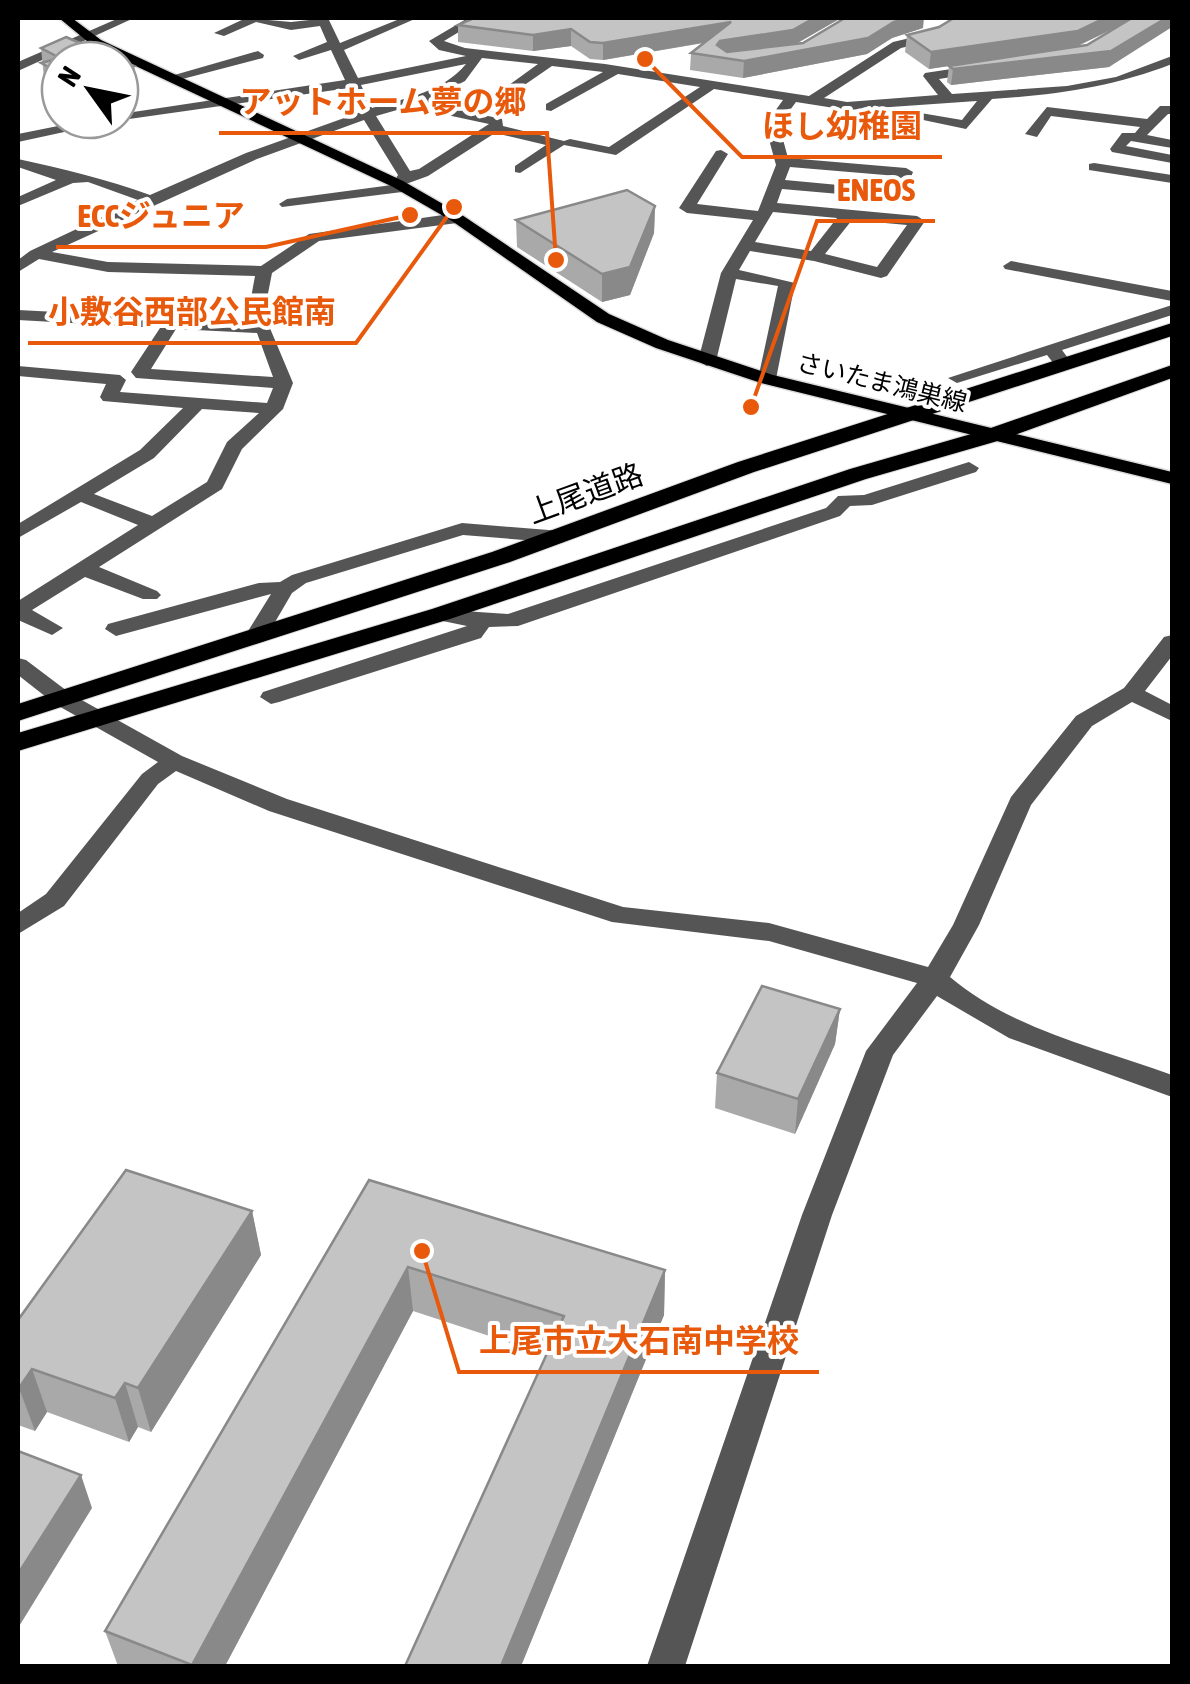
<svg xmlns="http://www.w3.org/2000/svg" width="1190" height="1684" viewBox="0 0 1190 1684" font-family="'Asap Condensed','Noto Sans JP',sans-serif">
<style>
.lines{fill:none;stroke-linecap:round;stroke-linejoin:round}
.major-casing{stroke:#dbdbdb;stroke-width:3}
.highway-casing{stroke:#dbdbdb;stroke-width:2}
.minor{fill:#555;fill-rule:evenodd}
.major{fill:#000;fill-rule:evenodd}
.highway{fill:#000;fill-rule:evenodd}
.wall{fill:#a9a9a9;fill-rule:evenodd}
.shaded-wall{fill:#898989}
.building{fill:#c4c4c4;stroke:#898989;stroke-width:2.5}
.labels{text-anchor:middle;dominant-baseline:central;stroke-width:8;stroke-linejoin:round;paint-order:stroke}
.far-street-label{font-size:25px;fill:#000;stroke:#fff}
.street-label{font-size:30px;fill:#000;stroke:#fff}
.leader{fill:none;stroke:#e8590c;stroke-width:4}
.callout-dot{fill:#e8590c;stroke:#fff;stroke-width:4}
.callout-label{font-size:32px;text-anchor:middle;font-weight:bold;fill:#e8590c;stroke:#fff;stroke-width:8;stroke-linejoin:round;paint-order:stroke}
</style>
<rect width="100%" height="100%" fill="#fff"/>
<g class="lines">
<!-- major casing -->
<g class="major-casing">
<path id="major" d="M 59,18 L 72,18 L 101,40 L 403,181 L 462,215 L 609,314 L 668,340 L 773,375 L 1172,472 L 1172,484 L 761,383 L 656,348 L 597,322 L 452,221 L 393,187 L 93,46 Z"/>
</g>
<!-- highway casing -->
<g class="highway-casing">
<g id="highway">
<path d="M 1172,323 L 1172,336 L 754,472 L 510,562 L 18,721 L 18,704 L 492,552 L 738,462 Z"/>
<path d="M 1172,365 L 1172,378 L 1001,440 L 866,479 L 450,619 L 18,751 L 18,733 L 432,609 L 850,469 L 985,430 Z"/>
</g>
</g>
<!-- minor -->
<g class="minor">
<path d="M 119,18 L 134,18 L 18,71 L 18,62 Z"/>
<path d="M 246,18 L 291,22 L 328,18 L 340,43 L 402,18 L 417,18 L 344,50 L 358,78 L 466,56 L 439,50 L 429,41 L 468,18 L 482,18 L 444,41 L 465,48 L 605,64 L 809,96 L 893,42 L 927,34 L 956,18 L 970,18 L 935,40 L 901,48 L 824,98 L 847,102 L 938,95 L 923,76 L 925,73 L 978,65 L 984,69 L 983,72 L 939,79 L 952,94 L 1067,86 L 1116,77 L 1172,56 L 1172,64 C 1112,87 1056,95 992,99 L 966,129 L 890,113 L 897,109 L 962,120 L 977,101 L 847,110 L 796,102 L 779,125 L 788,158 L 906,168 L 913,172 L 904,195 L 897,199 L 782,189 L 777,203 L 917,216 L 925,221 L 887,276 L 881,278 L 814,261 L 750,251 L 739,270 L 795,283 L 776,379 L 767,384 L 758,379 L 778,286 L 736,279 L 716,361 L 707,366 L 698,361 L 721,273 L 753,220 L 687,213 L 679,208 L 716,151 L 721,150 L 728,154 L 697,204 L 758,211 L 776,165 L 765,125 L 783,100 L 714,89 L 616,155 L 564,145 L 520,173 L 515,172 L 515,166 L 546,145 L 495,133 L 428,176 L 406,184 L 412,188 L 410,191 L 282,207 L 279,204 L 287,199 L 392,185 L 398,175 L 364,120 L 257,159 L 52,252 L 108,262 L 261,266 L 309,234 L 457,213 L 465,218 L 457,223 L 319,241 L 272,273 L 264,314 L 293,383 L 283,409 L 242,449 L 222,489 L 99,567 L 157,591 L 161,595 L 157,599 L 143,599 L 85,577 L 32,610 L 63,628 L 52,635 L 18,620 L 18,601 L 138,525 L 81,502 L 18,538 L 18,524 L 140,450 L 183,408 L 103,401 L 100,397 L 106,384 L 18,376 L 18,366 L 120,375 L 126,380 L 120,392 L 267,403 L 273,388 L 136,378 L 131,372 L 160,328 L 18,320 L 18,310 L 252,322 L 248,314 L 255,276 L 108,272 L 39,259 L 18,272 L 18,260 L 30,251 L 138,200 L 88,182 L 73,183 L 18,206 L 18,197 L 56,180 L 18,167 L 18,159 C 63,169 106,179 150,195 L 246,153 L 361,112 L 349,88 L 115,121 L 18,142 L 18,134 L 88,120 L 120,120 L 120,114 L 345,80 L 331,50 L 299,60 L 293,56 L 327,42 L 320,26 L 291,30 L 256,22 L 224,36 L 214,33 ZM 482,58 L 538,64 L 502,90 L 500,93 L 507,97 L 552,66 L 603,72 L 546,104 L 546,110 L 551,111 L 618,74 L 700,87 L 609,147 L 570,139 L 564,141 L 503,126 L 502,119 L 442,106 L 431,99 L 465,81 ZM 466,64 C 443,92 406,98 372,108 L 361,85 ZM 418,104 L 433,112 L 489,124 L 419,169 L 410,171 L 376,116 ZM 790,167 L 897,176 L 892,190 L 785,180 ZM 773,212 L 837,218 L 811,251 L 755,242 ZM 852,220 L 907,225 L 877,267 L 825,254 ZM 176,329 L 257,333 L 273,377 L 151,369 ZM 202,409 L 259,413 L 227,442 L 207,482 L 152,516 L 94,494 L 154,458 Z"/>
<path d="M 258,51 L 264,55 L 263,58 L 171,82 L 164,78 Z"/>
<path d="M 1160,106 L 1172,106 L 1172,114 L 1168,114 L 1147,135 L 1172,140 L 1172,148 L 1131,141 L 1126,146 L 1172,155 L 1172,163 L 1112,152 L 1110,149 L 1122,133 L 1135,133 L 1140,127 L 1051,116 L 1037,137 L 1025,134 L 1047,107 L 1147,119 Z"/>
<path d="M 1094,163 L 1172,175 L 1172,183 L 1089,170 L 1089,164 Z"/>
<path d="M 1011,261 L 1172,291 L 1172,301 L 1005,269 L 1003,266 Z"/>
<path d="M 1172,305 L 1172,315 L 1062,350 L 1073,365 L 1070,369 L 1058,369 L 1047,355 L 957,383 L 948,378 Z"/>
<path d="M 969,462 L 979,468 L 976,472 L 872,505 L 850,506 L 840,516 L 518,626 L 489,627 L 481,638 L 279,702 L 271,704 L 260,697 L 263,692 L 467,626 L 433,619 L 430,614 L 433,609 L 508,614 L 826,508 L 838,496 L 864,495 Z"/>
<path d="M 462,523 L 561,531 L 571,537 L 561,543 L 463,535 L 306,583 L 292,593 L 264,641 L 256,643 L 245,636 L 271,594 L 116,636 L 105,629 L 108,624 L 259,583 L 280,582 L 292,575 Z"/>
<path d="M 1172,635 L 1172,656 L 1145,691 L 1172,705 L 1172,721 L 1132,702 L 1092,726 L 1031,805 L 979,925 L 950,977 C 1011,1029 1098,1048 1172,1075 L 1172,1097 L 1009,1038 L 937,996 L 893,1055 L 832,1215 L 685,1666 L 647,1666 L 802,1215 L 866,1051 L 917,983 L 769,941 L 612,922 L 269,811 L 176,771 L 158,784 L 64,906 L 18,934 L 18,913 L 46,894 L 142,774 L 158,762 L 55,704 L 18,675 L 18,658 L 26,660 L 71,694 L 182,756 L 287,799 L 623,907 L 769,923 L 928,967 L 953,925 L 1011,797 L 1076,716 L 1124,688 L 1164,637 Z"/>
</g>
<!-- major -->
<use href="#major" class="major"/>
<!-- highway -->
<use href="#highway" class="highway"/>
</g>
<!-- wall -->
<g class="wall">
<path d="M 474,18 L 841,18 L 796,44 L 923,28 L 892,38 L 867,54 L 743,78 L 690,70 L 691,53 L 704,43 L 603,60 L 590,59 L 571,46 L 533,51 L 458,42 L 458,25 Z"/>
<path d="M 1172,18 L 1109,67 L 951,85 L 947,82 L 949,66 L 929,69 L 905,52 L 907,35 L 939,27 ZM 1119,26 L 1087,45 L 1076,47 Z"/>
<path d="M 66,37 L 60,60 L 60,87 L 44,78 L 41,48 Z"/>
<path d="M 655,206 L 654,233 L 630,295 L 602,302 L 517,247 L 516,220 Z"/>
<path d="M 840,1009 L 835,1044 L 795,1134 L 715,1108 L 717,1073 Z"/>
<path d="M 369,1180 L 665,1270 L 664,1315 L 521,1666 L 405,1666 L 547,1355 L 413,1311 L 225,1666 L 118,1666 L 105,1631 Z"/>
<path d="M 252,1211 L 261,1255 L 151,1432 L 138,1427 L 129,1442 L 47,1412 L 35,1431 L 18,1425 L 18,1320 Z"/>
</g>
<!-- shaded-wall -->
<g class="shaded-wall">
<path d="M 814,18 L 841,18 L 792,46 L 719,58 L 717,45 L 720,41 Z"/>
<path d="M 908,18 L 924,18 L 923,28 L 892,38 L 867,54 L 743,78 L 744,61 Z"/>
<path d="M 1105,18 L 1135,18 L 1075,47 L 929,69 L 931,52 Z"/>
<path d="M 1166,18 L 1172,18 L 1172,27 L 1109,67 L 951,85 L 953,69 L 1111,51 Z"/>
<path d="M 731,22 L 730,38 L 603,60 L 603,43 Z"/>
<path d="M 571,29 L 571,46 L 533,51 L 533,35 Z"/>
<path d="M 134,66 L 137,81 L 120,86 L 120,70 Z"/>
<path d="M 655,206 L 654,233 L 630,295 L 602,302 L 602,274 Z"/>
<path d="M 840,1009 L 835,1044 L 795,1134 L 798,1099 Z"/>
<path d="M 252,1211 L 261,1255 L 151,1432 L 138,1388 Z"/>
<path d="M 408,1267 L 413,1311 L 225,1666 L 192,1666 L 192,1665 Z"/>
<path d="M 665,1270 L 664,1315 L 521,1666 L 501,1666 Z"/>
<path d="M 32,1369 L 47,1412 L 35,1431 L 19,1388 Z"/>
<path d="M 125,1383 L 138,1427 L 129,1442 L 115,1398 Z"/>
<path d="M 81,1475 L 92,1508 L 18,1628 L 18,1574 Z"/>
</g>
<!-- building -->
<g class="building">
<path d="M 474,18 L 814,18 L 793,30 L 720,41 L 717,45 L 727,52 L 803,43 L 845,18 L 908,18 L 894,22 L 868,38 L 744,61 L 691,53 L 731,22 L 603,43 L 590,42 L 571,29 L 533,35 L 458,25 Z"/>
<path d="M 954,18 L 1105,18 L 1078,31 L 931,52 L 907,35 L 939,27 Z"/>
<path d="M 1132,18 L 1166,18 L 1111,51 L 953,69 L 949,66 L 1087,45 Z"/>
<path d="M 66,37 L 119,60 L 60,60 L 60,73 L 41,63 L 60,58 L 41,48 Z"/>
<path d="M 120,60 L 134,66 L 120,70 Z"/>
<path d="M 627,190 L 655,206 L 630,267 L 602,274 L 516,220 Z"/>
<path d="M 762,986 L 840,1009 L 798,1099 L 717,1073 Z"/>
<path d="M 126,1170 L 252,1211 L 138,1388 L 125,1383 L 115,1398 L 32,1369 L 19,1388 L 18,1387 L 18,1320 Z"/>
<path d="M 369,1180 L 665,1270 L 501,1666 L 405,1666 L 564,1316 L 408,1267 L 192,1665 L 105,1631 Z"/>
<path d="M 18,1451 L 81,1475 L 18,1574 Z"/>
</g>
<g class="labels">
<!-- far-street labels -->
<g class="far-street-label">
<text transform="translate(882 382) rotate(14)">さいたま鴻巣線</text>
</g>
<!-- street labels -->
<g class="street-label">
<text transform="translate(585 493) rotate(-20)">上尾道路</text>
</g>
</g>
<!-- callouts -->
<path class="leader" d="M556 260L547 133H219M645 59L742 157H942M751 407L817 221H935M410 215L266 247H56M454 207L356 343H28M422 1251L459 1372H819"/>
<g class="callout-dot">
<circle cx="556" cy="260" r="10"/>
<circle cx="645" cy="59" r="10"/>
<circle cx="751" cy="407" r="10"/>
<circle cx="410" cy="215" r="10"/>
<circle cx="454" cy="207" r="10"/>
<circle cx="422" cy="1251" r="10"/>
</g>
<g class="callout-label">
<text x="383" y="113">アットホーム夢の郷</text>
<text x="842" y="137">ほし幼稚園</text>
<text x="876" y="201">ENEOS</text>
<text x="161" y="227">ECCジュニア</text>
<text x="192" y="323">小敷谷西部公民館南</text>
<text x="639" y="1352">上尾市立大石南中学校</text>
</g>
<!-- border -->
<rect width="1190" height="1684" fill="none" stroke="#000000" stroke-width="40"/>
<!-- north arrow -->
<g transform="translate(90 90) rotate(303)"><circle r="48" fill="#ffffff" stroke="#999999" stroke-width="2.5"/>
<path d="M0-8L18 38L0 25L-18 38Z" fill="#000000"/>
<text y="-15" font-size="28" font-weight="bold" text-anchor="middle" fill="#000000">N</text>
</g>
</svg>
